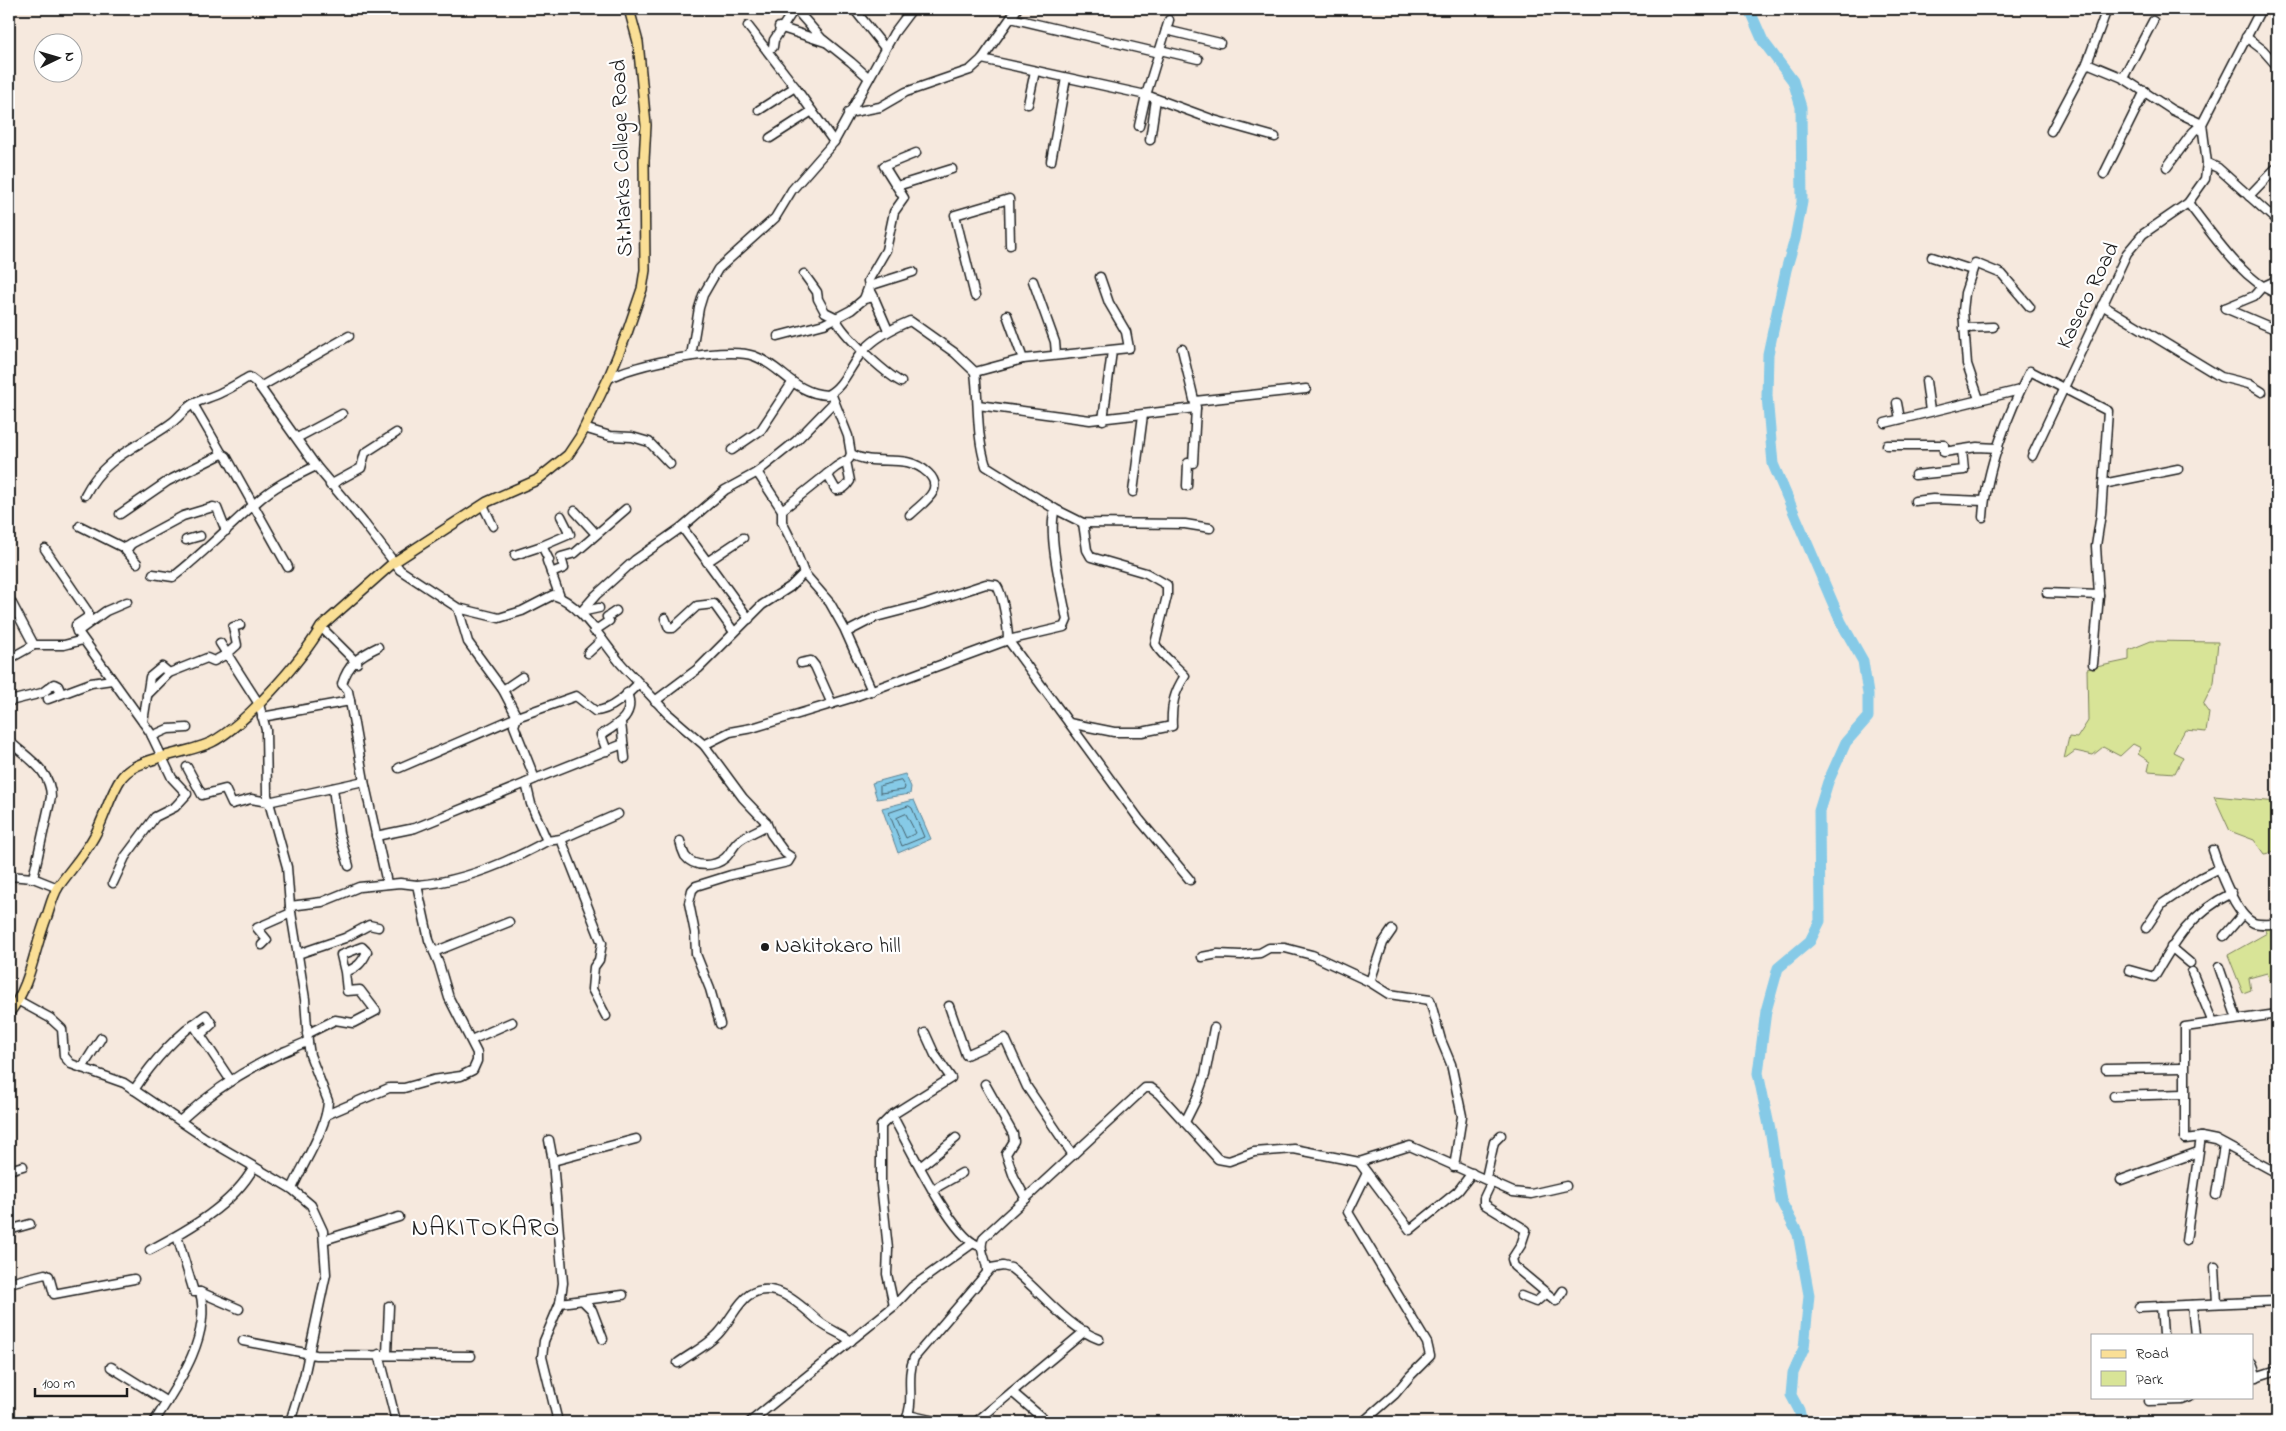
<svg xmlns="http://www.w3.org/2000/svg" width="2286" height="1431" viewBox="0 0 2286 1431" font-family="'Indie Flower',sans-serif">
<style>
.green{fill:#d8e497;stroke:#7a805a}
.water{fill:#86cae7;stroke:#5c8496}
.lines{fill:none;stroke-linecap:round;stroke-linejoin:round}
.shore{stroke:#46626d;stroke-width:1}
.river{stroke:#86cae7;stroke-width:11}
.minor-casing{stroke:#1c1c1c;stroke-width:11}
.major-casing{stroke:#1c1c1c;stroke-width:12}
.minor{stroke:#fff;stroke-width:8}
.major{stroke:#fadf96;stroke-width:9}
.poi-dot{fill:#1c1c1c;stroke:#fff;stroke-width:2}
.labels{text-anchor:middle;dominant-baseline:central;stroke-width:4.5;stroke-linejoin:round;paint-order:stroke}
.street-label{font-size:22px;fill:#1c1c1c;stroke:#fff}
.poi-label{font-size:22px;fill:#1c1c1c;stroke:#fff;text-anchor:start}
.quarter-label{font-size:25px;letter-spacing:1px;fill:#1c1c1c;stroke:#fff}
</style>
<rect width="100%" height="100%" fill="#f6e9de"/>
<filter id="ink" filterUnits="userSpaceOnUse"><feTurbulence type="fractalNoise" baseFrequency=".02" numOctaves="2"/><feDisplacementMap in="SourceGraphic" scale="10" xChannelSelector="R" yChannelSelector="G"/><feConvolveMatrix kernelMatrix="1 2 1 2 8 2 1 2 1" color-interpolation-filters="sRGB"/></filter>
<g filter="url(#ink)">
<!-- green -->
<g class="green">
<path d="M 2151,641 L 2218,642 L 2214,683 L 2203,705 L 2209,713 L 2206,732 L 2185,730 L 2173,752 L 2183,757 L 2175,773 L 2148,771 L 2150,762 L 2138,754 L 2141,748 L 2133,744 L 2120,756 L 2103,747 L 2093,755 L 2075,751 L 2064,759 L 2069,737 L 2077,738 L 2088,721 L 2087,669 L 2129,660 L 2129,650 Z"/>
<path d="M 2214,796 L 2277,802 L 2277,852 L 2264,854 L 2254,840 L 2230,831 Z"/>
<path d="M 2264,926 L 2277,927 L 2277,982 L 2271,983 L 2267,973 L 2249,978 L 2251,990 L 2243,993 L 2228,955 L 2267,933 Z"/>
</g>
<!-- water -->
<g class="water">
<path d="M 905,774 L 911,787 L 910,794 L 877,799 L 872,783 Z"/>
<path d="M 914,800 L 931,839 L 898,853 L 882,808 Z"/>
</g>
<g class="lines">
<!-- shore -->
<g class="shore">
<path d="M 901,781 L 905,787 L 904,790 L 880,793 L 880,786 Z"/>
<path d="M 909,806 L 912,808 L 924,837 L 902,846 L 889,813 Z"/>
<path d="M 906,814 L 916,833 L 906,838 L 897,818 Z"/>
</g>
<!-- river -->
<path class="river" d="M 1749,9 L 1763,41 L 1793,81 L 1801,107 L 1802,202 L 1795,239 L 1786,270 L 1768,354 L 1767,396 L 1773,464 L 1841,622 L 1863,661 L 1868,694 L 1868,717 L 1846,742 L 1828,782 L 1819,811 L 1820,921 L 1810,941 L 1778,968 L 1766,1011 L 1758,1073 L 1771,1135 L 1781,1201 L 1798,1234 L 1809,1295 L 1804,1348 L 1793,1373 L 1791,1395 L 1799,1410 L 1802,1422"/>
<!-- minor casing -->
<g class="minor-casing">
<g id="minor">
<path d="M 854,9 L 885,48"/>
<path d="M 799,13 L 821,38 L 851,62 L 869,78"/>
<path d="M 1011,18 L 1159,53"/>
<path d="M 748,26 L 795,87 L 834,142"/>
<path d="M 779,27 L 825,42"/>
<path d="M 1166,30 L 1220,43"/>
<path d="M 2246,37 L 2263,50 L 2277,66"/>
<path d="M 773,47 L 774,40 L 793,11"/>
<path d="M 1160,50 L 1198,59"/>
<path d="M 982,59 L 1146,95 L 1214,120 L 1275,137"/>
<path d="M 2087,63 L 2123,78 L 2172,110 L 2202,124 L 2193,132 L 2167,167"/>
<path d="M 2123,78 L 2153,21"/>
<path d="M 1028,104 L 1035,71"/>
<path d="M 759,110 L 795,87"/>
<path d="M 848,113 L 880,107 L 906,92 L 970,70 L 982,59 L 1017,9"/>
<path d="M 1139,126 L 1146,95 L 1169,20"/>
<path d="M 2051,131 L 2087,63 L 2107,9"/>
<path d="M 770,138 L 812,111"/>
<path d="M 1150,140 L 1156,99"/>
<path d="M 1051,161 L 1066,78"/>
<path d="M 2207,163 L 2218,168 L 2277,221"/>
<path d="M 2104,174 L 2145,91"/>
<path d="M 897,186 L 952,169"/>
<path d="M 2249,196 L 2275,169"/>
<path d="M 2188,203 C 2213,234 2240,278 2277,294"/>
<path d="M 1932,257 L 1972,270"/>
<path d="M 804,274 L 817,292 L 818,299 L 825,312 L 837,318"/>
<path d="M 1033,281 L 1055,342 L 1056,354"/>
<path d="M 869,286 L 913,272"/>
<path d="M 872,293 L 888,330"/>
<path d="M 975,296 L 955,215 L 1009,199 L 1010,245"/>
<path d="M 874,297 L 864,299 L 869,286 L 868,281 L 886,250 L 894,212 L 904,198 L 884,166 L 916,153"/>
<path d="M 864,299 L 851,310 L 836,318 C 840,333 886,374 901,382"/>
<path d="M 2102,305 L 2221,377 L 2249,384 L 2262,392"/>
<path d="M 2225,308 L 2254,296 L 2262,287 L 2277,280"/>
<path d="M 2225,308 L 2277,330"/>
<path d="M 1007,315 L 1023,359"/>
<path d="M 1964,328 L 1993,327"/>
<path d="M 778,336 L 824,324 L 836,318"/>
<path d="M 1182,349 L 1196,408 L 1193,463"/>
<path d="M 691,356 L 699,308 L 703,295 L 718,269 L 775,218 L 792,190 L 834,142 L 894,33 L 912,9"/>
<path d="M 975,372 L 1023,359 L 1129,348 L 1126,332 L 1109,303 L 1100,277"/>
<path d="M 608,379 C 630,364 728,346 754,356 C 782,366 793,393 827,395 C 845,386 850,364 864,350 C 877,336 893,328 910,321 L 955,353 L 975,372 C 979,404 976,435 986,466 L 1055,509 C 1047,533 1062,593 1067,620 L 1064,627 L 1008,640 L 851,698 L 752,728 L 730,732 L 704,745"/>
<path d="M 1926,381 L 1930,411"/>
<path d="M 260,387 L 349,336"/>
<path d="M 1979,399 L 1967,364 L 1963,311 L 1965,293 L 1975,263 L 2002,274 L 2030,307"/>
<path d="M 1195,401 L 1306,389"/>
<path d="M 1897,403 L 1900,419"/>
<path d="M 193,404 L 222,454"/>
<path d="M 978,405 L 1090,420 L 1196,408"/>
<path d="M 1103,420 L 1112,351"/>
<path d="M 1885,423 L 2020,390"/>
<path d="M 584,428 L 610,436 L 632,437 L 649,442 L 670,464"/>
<path d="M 297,438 L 342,414"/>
<path d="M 1887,445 L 1944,445 L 1944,452 L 1977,447 L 1998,448"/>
<path d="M 732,450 L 761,430 L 792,383"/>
<path d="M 851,454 C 877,468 904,451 928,473 C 946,490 922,503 910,515"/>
<path d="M 2032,456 L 2127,253 L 2143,234 L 2188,203 L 2205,179 L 2207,163 L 2202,124 L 2261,9"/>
<path d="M 756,473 L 796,441 L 834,402"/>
<path d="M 827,474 L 836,490 C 843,491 847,486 850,481 L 846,461"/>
<path d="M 1915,475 L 1964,470 L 1962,450"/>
<path d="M 2103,484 L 2178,469"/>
<path d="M 330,485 L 361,468 L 365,453 L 396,433"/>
<path d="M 1187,486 L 1188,463"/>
<path d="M 1133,492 L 1143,415"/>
<path d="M 85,495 C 104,457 138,447 170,424 C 178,419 184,409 193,404 C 202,399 213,397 222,392 C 231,388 240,382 249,377 L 257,383 L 316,466 L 364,523 L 400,570 L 458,608 L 468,642 L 503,690 L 517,717 L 576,696 L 595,711 C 611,711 628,694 639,683 L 667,713 L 704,745 L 743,798 L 766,822 L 771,834 L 785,853 L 791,857 L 788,862 L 731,875 L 696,886 L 692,890 L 689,903 L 695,933 L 696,954 L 710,989 L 720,1024"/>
<path d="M 1915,501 L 1933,499 L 1984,501"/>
<path d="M 483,505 L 493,526"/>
<path d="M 1055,509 L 1083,523 L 1185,524 L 1210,528"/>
<path d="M 782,510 L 836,467 L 849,459 L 851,454 L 848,436 L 831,393"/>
<path d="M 575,511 L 596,534"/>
<path d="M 120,514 L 168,481 L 222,454 L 226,456 L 288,567"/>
<path d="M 1983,517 C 1986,470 2008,413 2030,371 L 2108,411 L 2101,514 L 2096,546 L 2099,595 L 2093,664"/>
<path d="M 1083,523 L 1087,550 L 1091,557 L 1146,573 L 1167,585 L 1167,596 L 1155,644 C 1163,657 1175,665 1185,676 C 1174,692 1171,706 1172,726 L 1142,732 L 1114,732 L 1069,723 L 1139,819 L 1190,880"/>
<path d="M 80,526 L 124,548 L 131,544 L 126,551 L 137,563"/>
<path d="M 682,527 L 749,619"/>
<path d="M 186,540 L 200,536"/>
<path d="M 131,544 L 183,516 L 213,507 L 217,508 L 226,531"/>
<path d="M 542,546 L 570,534 L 561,516"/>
<path d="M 45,549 L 88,612 L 88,617 L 76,625 L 76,629 L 150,732 L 172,778 L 187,794 L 175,807 L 155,817 L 125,857 L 113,883"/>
<path d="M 515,555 L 542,546 L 549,560 L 547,561 L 560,597"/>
<path d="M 707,562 L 743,538"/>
<path d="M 551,573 L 564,568 L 561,557 L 575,553 L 626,509"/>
<path d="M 153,574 L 173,577 C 204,553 230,525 259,500 C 276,485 296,476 316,466"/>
<path d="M 2047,593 L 2099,595"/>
<path d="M 9,598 L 34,645 L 64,645 L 83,640"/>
<path d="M 458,608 L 499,618 L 522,611 L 553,595 C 579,602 601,639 618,660 C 624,668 632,675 639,683"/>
<path d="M 581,612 L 596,595 L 635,560 L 682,527 L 725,490 L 756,473 L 759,475 L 782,510 L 782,522 L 793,544 L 804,573 L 830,603 L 844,628 L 872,691"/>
<path d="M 581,612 L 599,608"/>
<path d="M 665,618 L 669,628 L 673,628 L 697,606 L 714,604 L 734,632"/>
<path d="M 321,627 L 357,663"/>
<path d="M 594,631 L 609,621 L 607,617 L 616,611"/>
<path d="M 77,632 L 106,611 L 127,602"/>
<path d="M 847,632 L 876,617 L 922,605 L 986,584 L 996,585 C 1003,593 1008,628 1008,640 L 1069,723"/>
<path d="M 220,643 L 259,704 L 266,730 L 267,795 L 287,867 L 290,906 L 305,999 L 308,1042 L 310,1055 L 328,1101 C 327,1129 303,1163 292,1189"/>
<path d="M 588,653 L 602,640"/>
<path d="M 9,659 L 34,645"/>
<path d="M 801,663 L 811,661 L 815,666 L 832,704"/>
<path d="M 503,690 L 522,677"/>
<path d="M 147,695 L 169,673 L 207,658 L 214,661 L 227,654 L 237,645 L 233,627 L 240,625"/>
<path d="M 48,699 L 91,683 L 112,680"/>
<path d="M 10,701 L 42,693 L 54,684 L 58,686 L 61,693"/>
<path d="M 350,701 L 348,691 L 342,684 C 348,664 359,656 378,647"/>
<path d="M 655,701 L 699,668 L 762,605 L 790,587 L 804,573"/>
<path d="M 262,717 L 350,701 L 364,781 L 387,883"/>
<path d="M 143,722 L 150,677 L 162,667 L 169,673"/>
<path d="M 621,723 L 625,758"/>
<path d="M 152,736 L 168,729 L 187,728"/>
<path d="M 9,741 C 27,758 51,770 51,797 L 33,878"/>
<path d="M 607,751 L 601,735 C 617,725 636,715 627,693"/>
<path d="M 187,767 L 202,795 L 225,789 L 232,804 L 251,799 L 268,802 L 364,781"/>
<path d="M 399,768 L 517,717"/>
<path d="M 535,779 L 623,744"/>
<path d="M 333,788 L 339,833 L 349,866"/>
<path d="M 376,836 L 415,828 L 526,783"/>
<path d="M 561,839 L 602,943 L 599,960 L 594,967 L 592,989 L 606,1016"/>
<path d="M 547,841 L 561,839 L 618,814"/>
<path d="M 680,841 C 681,846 683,852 685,856 C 694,868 715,867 725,858 C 731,853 733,845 740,840 C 747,835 756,831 764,827 L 766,822"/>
<path d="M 2213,850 C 2219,868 2236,916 2254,923 C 2260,925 2270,924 2277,924"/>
<path d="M 9,876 L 33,878 L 58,888"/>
<path d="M 417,885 C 463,882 507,863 547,841 L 531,804 L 526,783 L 535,779 L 514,726 L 517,717"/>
<path d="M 290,906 L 322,902 L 359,887 L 400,883 L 417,885 L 429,940 L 439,964 L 449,998 L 477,1053 L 477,1061 L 473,1070 L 461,1076 L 433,1080 L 404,1088 L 389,1088 L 326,1115"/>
<path d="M 2146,928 L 2162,904 L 2200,878 L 2220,868"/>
<path d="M 2224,936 L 2242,915"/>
<path d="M 262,945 L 267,940 L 257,928 L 291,913"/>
<path d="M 2171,947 L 2190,963"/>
<path d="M 434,952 L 509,922"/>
<path d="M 298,954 L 345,938 L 369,925 L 378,927"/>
<path d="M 1202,957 L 1218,954 L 1241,955 L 1260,953 L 1269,948 L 1285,948 L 1312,955 L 1370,982 L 1383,943 L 1392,930"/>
<path d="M 2219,967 L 2237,1019"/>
<path d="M 2129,970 L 2154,977 C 2176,939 2191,913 2232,893"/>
<path d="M 2192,972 L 2213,1023"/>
<path d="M 1370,982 L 1389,994 L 1430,1000 L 1441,1040 L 1451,1064 L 1462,1116 L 1454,1167"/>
<path d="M 19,1001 L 50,1018 L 62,1029 L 64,1056 L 71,1064 L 124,1083 L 205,1138 L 292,1189 L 311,1205 L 323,1231 L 326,1274 L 304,1377 L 290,1422"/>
<path d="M 949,1006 L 966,1055 L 1005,1038 L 1027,1087 L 1073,1155"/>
<path d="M 2277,1014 L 2185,1027 L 2185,1139 L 2201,1137 L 2216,1140 L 2277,1173"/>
<path d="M 193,1024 L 231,1081"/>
<path d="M 307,1034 L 335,1020 L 353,1023 L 376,1011 L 360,990 L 347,991 L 345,972 C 357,968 362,963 367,952 L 362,947 L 341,955 L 345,972"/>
<path d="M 471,1040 L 512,1022"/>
<path d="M 82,1068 L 101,1038"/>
<path d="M 2106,1069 L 2183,1068"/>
<path d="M 985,1084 L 1013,1134 L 1014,1141 L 1006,1154 L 1014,1177 L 1026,1199"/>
<path d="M 134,1090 C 153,1061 178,1034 206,1015 L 212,1024 L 200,1035"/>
<path d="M 2114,1096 L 2184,1094"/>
<path d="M 892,1115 C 907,1142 951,1235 977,1245"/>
<path d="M 181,1120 C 211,1092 246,1069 283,1052 C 292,1049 299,1044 308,1042"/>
<path d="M 1185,1122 L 1196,1100 L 1205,1075 L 1214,1028"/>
<path d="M 549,1140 L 553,1161 L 563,1283 L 560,1303 L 544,1341 L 542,1357 L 558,1422"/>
<path d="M 553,1161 L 636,1139"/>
<path d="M 1359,1162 L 1410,1230 L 1458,1191 L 1472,1173"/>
<path d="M 920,1167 L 956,1138"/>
<path d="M 9,1170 L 23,1166"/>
<path d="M 1486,1178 L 1494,1142 L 1501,1135"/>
<path d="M 2121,1180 L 2198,1152"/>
<path d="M 1492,1181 L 1484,1198 L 1484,1204 L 1526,1230 L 1521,1245 L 1512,1259 L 1514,1266 L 1556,1301 L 1563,1291"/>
<path d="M 933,1191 L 939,1186 L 962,1173"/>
<path d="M 2216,1195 L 2224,1145"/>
<path d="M 9,1230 L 30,1224"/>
<path d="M 177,1236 L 194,1292 L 200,1292 L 239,1309"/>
<path d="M 324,1240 L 399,1217"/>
<path d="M 2186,1241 L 2201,1137"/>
<path d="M 150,1250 C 188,1230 233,1205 254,1167"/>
<path d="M 2215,1267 L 2217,1303"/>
<path d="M 987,1272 C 988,1260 977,1249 984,1237 L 1145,1088 L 1151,1088 L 1159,1094 L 1218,1159 L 1229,1161 L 1254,1152 L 1294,1149 L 1359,1162 L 1410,1146 L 1513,1192 L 1531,1194 L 1566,1186"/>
<path d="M 9,1283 L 45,1274 L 49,1276 L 54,1294 L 134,1279"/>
<path d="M 1521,1296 L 1536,1302 L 1545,1294"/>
<path d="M 583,1301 L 592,1310 L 603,1339"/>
<path d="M 560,1303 L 623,1295"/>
<path d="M 2192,1305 L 2195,1335"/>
<path d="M 894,1306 L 887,1274 L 888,1249 L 881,1184 L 881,1126 L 892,1115 L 951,1078 L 935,1055 L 925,1033"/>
<path d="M 2161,1306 L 2163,1335"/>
<path d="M 2139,1307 L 2277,1301"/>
<path d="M 243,1341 L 316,1355 L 471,1356"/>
<path d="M 379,1354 L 395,1417"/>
<path d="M 387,1354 L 389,1306"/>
<path d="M 678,1363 C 690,1354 707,1346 718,1334 C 729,1323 737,1303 749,1295 C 776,1278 802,1307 821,1323 C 830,1330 842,1334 851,1341"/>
<path d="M 2252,1364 L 2257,1377"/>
<path d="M 111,1367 L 167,1402"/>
<path d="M 2252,1378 L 2277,1370"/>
<path d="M 1012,1392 L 1047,1422"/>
<path d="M 2148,1401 L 2182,1400 L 2190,1397"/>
<path d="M 908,1415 L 939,1422"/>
<path d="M 154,1422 C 177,1386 212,1336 200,1292"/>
<path d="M 750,1422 L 894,1306 L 912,1287 L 973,1243"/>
<path d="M 905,1422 C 916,1402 905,1379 914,1358 L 991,1268 L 1003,1266 L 1011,1268 C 1039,1289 1066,1327 1099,1339"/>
<path d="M 976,1422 L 1085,1331"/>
<path d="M 1363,1422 L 1395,1394 L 1410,1376 L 1430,1356 L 1427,1343 L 1348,1212 L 1367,1173"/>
</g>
</g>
<!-- major casing -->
<g class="major-casing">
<path id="major" d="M 9,1013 C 31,986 34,948 47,916 C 50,907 53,895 58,887 C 70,870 85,854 95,835 C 105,816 110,794 122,777 C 137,757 188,754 212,742 C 246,724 302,660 321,627 L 393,563 L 487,502 L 537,480 L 568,455 L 580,437 L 608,379 L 627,333 L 642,289 L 645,270 L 644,161 L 646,125 L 638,42 L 629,9"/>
</g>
<!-- minor -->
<use href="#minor" class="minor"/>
<!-- major -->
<use href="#major" class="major"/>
</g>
</g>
<!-- markers -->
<circle class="poi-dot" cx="765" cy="947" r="5"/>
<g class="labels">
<!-- street labels -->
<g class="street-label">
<text transform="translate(623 158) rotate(-92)">St.Marks College Road</text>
<text transform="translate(2089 296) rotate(-64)">Kasero Road</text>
</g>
<!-- poi labels -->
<g class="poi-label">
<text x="775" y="947">Nakitokaro hill</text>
</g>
<!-- quarter labels -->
<g class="quarter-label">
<text x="486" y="1229">NAKITOKARO</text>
</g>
</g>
<!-- margin -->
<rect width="2286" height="1431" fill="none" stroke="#fff" stroke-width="30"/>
<rect x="15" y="15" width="2256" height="1401" fill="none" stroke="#1c1c1c" stroke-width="2" filter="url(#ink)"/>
<!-- legend -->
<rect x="2091" y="1334" width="162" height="65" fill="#ffffff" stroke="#a4a4a4"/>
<rect x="2101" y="1350" width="25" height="8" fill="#fadf96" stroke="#a4a4a4"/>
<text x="2136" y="1358" font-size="15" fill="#1c1c1c">Road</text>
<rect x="2101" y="1371" width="25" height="15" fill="#d8e497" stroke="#a4a4a4"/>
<text x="2136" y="1384" font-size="15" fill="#1c1c1c">Park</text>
<!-- north arrow -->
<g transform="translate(58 58) rotate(85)"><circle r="24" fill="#ffffff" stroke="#a4a4a4"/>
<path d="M0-4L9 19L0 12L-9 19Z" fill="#1c1c1c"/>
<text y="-8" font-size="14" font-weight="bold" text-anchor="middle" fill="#1c1c1c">N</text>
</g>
<!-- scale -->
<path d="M35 1388v8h92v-8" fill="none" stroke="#1c1c1c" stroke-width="2.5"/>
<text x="42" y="1388" font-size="15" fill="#1c1c1c" stroke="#ffffff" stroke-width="4" paint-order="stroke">100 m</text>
</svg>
